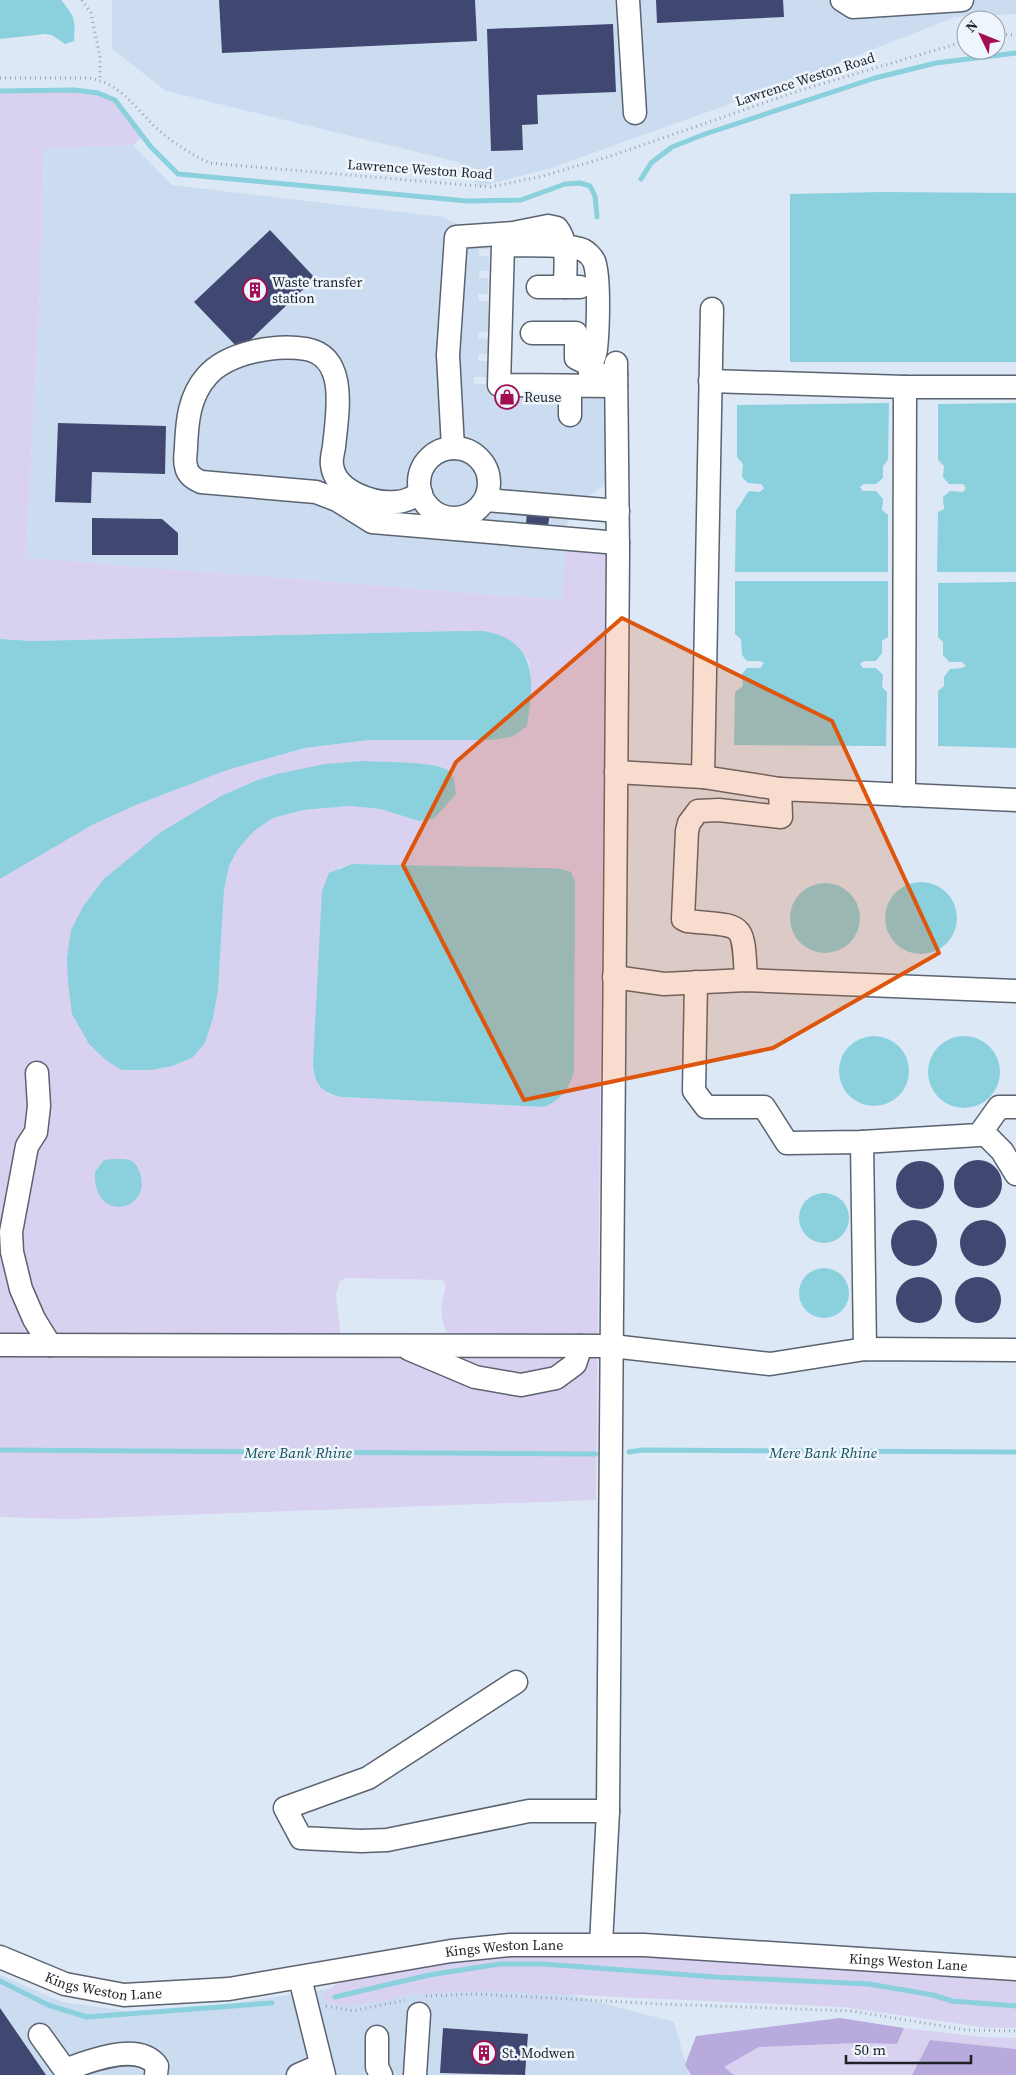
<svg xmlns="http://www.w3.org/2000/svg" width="1016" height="2075" viewBox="0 0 1016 2075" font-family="'Source Serif 4',serif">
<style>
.built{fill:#ccdcf0}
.green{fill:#d9d1f0;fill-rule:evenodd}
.forest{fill:#b8aadc}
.water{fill:#8bd0dd}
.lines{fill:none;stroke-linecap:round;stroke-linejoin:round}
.stream{stroke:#8bd0dd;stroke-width:5}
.building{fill:#404771}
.minor-casing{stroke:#5a636f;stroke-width:25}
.path{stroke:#99a2ad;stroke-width:3;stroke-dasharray:1 4;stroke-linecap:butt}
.minor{stroke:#fff;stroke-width:22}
.marked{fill:#de560d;fill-opacity:0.2;stroke:#de560d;stroke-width:4;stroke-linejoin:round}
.labels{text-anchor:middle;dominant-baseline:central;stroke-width:5;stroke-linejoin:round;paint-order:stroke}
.street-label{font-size:14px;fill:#1d2126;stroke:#eef5fd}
.poi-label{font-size:14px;fill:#1d2126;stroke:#eef5fd;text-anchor:start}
.water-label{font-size:15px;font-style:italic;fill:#114e57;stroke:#eef5fd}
</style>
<rect width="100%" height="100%" fill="#dde8f6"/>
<!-- built -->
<g class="built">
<path d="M 112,0 L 1016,0 L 1016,14 L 955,17 L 777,87 L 551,168 L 479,187 L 458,162 L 166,91 L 112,49 Z"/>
<path d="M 133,145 L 172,185 L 443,217 L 489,241 L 489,249 L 479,249 L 479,256 L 489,256 L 489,271 L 479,271 L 479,278 L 488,278 L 488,294 L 478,294 L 479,301 L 488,301 L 488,332 L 479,332 L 478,338 L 488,339 L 488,354 L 479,354 L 478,361 L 488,361 L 488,377 L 474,377 L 474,384 L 488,384 L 488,391 L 607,392 L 606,485 L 585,498 L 570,499 L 565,549 L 563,600 L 26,558 L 41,272 L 44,149 Z"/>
<path d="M 484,1972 L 674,2022 L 689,2075 L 0,2075 L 0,1975 L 62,2002 L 134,2012 L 235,2003 L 348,1986 Z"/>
</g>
<!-- green -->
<g class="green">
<path d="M 74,90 C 119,95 117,103 143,137 L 133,145 L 44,149 L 41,272 L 26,558 L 562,600 L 565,549 L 606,551 L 596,1500 L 68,1519 L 0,1517 L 0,879 L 92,825 L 136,805 L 227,770 L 305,748 L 369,740 L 492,740 L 512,737 L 531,699 L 530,663 L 522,652 L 489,632 L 459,631 L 32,641 L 0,639 L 0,91 ZM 362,761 L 411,763 L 456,794 L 434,819 L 419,821 L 380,809 L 350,806 L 303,810 L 273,818 L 254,831 L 238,849 L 229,866 L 224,890 L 218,991 L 213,1018 L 205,1043 L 192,1058 L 172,1066 L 152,1070 L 221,796 C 270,775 309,765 362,761 ZM 353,864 L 545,868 L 544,1107 L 342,1097 L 327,1094 L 338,868 ZM 345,1278 L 443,1280 L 446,1286 C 440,1308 438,1320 452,1340 L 341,1340 L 336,1295 L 339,1282 Z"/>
<path d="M 591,1952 L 1016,1980 L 1016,2028 L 988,2028 L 843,2007 L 487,1991 L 410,1994 L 384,2001 L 347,2006 L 323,2000 L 326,1992 L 340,1981 L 493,1955 Z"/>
<path d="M 904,2028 L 982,2037 L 1016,2038 L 1016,2049 L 930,2040 L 912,2075 L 734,2075 L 723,2067 L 759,2047 L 858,2043 L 897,2044 Z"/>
</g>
<!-- forest -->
<g class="forest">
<path d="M 840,2018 L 904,2028 L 897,2044 L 858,2043 L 759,2047 L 724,2067 L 734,2075 L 691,2075 L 685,2065 L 696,2036 Z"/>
<path d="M 930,2040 L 1016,2049 L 1016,2075 L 912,2075 Z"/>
</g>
<!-- water -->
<g class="water">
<path d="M 0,0 L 61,0 C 74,16 76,19 74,41 L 65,44 L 52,35 L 45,34 L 0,39 Z"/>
<path d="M 882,192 L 1016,193 L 1016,362 L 790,362 L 790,194 Z"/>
<path d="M 889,403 L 888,460 L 883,466 L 883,478 L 876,484 L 864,484 L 860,487 L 863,491 L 876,491 L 883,499 L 882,510 L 888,515 L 888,572 L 735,572 L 736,510 C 742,504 743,498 749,491 L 760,492 L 764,488 L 761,484 L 748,483 L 742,477 L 743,464 L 737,457 L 737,405 Z"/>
<path d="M 1016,403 L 1016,572 L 937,572 L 938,512 L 944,509 L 943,497 L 950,491 L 963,492 L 966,488 L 963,484 L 949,484 L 943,477 L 944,466 L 938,460 L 938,404 Z"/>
<path d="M 735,581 L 888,581 L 888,637 L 882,641 L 882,653 L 876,661 L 864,661 L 860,664 L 863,668 L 876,668 L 883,675 L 882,687 L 887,692 L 886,746 L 734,745 L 735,692 L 743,686 L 742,674 L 747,668 L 760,668 L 764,663 L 760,661 L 747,661 L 742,655 L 741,639 L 735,634 Z"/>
<path d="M 1016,582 L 1016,748 L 938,746 L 938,691 L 944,686 L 944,677 L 950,669 L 962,668 L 966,666 L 962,662 L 949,662 L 943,655 L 943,642 L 938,637 L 938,583 Z"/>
<path d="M 459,631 C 468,632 480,630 489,632 C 540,644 533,686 527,726 L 512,737 L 492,740 L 369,740 L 305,748 L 227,770 L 136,805 L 92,825 L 0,879 L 0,639 L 32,641 Z"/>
<path d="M 362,761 C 378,762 441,761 450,772 C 455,777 455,787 456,794 L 434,819 L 419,821 L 380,809 L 350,806 L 303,810 L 273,818 L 254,831 L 238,849 L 229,866 L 224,890 L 218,991 L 213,1018 L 205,1043 L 192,1058 L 172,1066 L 152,1070 L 122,1070 L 107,1061 L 89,1044 L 72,1014 L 68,982 L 67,958 L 71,930 L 84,905 L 104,879 L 161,832 L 221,796 L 255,781 L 277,774 L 325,764 Z"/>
<path d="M 352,864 L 545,868 L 561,869 L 571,872 L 575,882 L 574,1072 C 568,1090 562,1099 544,1107 L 342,1097 C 321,1093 315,1085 313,1064 L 322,891 L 329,873 Z"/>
<circle cx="921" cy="918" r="36"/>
<circle cx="825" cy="918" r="35"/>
<circle cx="874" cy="1071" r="35"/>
<circle cx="964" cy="1072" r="36"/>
<path d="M 113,1159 C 128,1159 135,1158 140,1173 C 153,1212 92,1224 95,1172 L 104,1160 Z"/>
<circle cx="824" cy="1218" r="25"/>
<circle cx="824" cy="1293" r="25"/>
</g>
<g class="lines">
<!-- stream -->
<g class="stream">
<path d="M 0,91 L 74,90 L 98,93 L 115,100 L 151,147 L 178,174 L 467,201 L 521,200 L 565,184 L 580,183 L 590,186 L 595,196 L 597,217"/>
<path d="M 641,179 L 651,163 L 672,147 L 705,134 L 875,78 L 936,63 L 1016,53"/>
<path d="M 0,1450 L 596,1454"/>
<path d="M 629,1452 L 642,1450 L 1016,1452"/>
<path d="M 0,1981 L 48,2005 L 87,2017 L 272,2003"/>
<path d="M 335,1997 L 429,1975 L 500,1964 L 544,1964 L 716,1977 L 869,1984 L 933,1995 L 952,2001 L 1016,2006"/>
</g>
</g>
<!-- building -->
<g class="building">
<path d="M 219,0 L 475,0 L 477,41 L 222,53 Z"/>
<path d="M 656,0 L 783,0 L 784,17 L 657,23 Z"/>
<path d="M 613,24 L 616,92 L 537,95 L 538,124 L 522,125 L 523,150 L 491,151 L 487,29 Z"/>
<path d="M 270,230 L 315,278 L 240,350 L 194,302 Z"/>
<path d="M 58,423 L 166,426 L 165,474 L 92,472 L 91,503 L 55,502 Z"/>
<path d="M 527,512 L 550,514 L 548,525 L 526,524 Z"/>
<path d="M 92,518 L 162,519 L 178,533 L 178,555 L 92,555 Z"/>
<circle cx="978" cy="1184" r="24"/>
<circle cx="920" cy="1185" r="24"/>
<circle cx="914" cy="1243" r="23"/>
<circle cx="983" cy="1243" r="23"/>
<circle cx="919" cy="1300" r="23"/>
<circle cx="978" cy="1300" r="23"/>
<path d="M 0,2008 L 46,2075 L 0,2075 Z"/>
<path d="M 443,2028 L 528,2034 L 525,2075 L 440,2073 Z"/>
</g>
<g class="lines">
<!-- minor casing -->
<g class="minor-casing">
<g id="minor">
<path d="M 628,0 L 635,113"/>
<path d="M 842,0 L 853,7 L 962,0"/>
<path d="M 538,287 L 580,287"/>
<path d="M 712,309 L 703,777 L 780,789"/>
<path d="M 532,333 L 576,333 L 576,358 L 590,365"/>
<path d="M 710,381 L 905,387 L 904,795"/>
<path d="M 616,386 L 499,385 L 503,245 C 521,246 568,243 583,250 C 587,252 592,257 594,261 C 600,277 598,330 596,349 C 595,358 590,364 590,374 L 616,375"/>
<path d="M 905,387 L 1016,387"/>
<path d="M 570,415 L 570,386"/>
<path d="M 453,448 L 448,355 L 456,237 L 513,233 L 548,226 L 557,228 C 569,243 565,268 565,287"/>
<circle cx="454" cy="483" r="35"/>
<path d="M 421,493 C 414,497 404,502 396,502 C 374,504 335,492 332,465 C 331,460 333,452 334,447 C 337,414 349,357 306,349 C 276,344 228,352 207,376 C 189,396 187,422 186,447 C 186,453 184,460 186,466 C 187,474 194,479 201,482 L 316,492 L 337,500 L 372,522 L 618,543"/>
<path d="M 486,500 L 618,511"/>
<path d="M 616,772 L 703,777"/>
<path d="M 614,977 L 664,984 L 746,980 L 1016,991"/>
<path d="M 746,980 C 743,919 745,927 687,921 L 683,919 L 687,831 L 689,823 L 698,811 L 719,810 L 781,817 L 780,789 L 1016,800"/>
<path d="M 696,982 L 694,1091 L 706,1107 L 764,1107 L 787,1143 L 862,1142 L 979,1135 L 999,1107 L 1016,1107"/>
<path d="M 37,1073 L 39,1106 L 36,1132 L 27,1146 L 11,1232 L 12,1252 L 21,1289 L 34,1319 L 50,1345"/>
<path d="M 982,1131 L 1002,1151 L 1016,1174"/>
<path d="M 862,1142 L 865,1349"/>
<path d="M 0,1345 L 612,1346 L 770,1364 L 865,1349 L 1016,1350"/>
<path d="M 409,1349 L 475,1377 L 521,1385 L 556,1378 L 575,1364 L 581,1346"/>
<path d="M 516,1682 L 368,1778 L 285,1808 L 301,1838 L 361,1841 L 387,1840 L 529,1811 L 608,1811"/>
<path d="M 601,1944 L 608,1811 L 618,552 L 616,363"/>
<path id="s1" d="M 0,1957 L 65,1984 L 124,1995 L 229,1989 L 451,1951 L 510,1945 L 644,1945 L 1016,1969"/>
<path d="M 300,1978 L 324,2075"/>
<path d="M 40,2035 L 65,2070 C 88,2061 139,2041 157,2066 L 156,2075"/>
<path d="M 377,2037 L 377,2067 L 381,2075"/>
<path d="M 298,2075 L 321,2065"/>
<path d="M 415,2075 L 419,2014"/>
</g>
</g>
<!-- path -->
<g class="path">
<path d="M 82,0 L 91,13 L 100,57 L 100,80"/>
<path d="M 996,34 L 1016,35"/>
<path d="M 0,78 L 89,78 C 124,84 136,111 161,132 C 176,145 192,154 209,163 L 490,187 L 539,177 L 614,155 L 801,90 L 966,41"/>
<path d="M 426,1996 L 475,1994 L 662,2004 L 852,2011 L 966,2030 L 1016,2031"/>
<path d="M 326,2006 L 353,2011 L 405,2000"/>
</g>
<!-- minor -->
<use href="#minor" class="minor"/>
</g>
<!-- marked area -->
<path class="marked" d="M 622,618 L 832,721 L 939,953 L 773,1048 L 524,1100 L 403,865 L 456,762 Z"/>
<!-- icons -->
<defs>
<g id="building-ring" transform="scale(1.25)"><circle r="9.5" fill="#eef5fd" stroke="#a20e51" stroke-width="1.5"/><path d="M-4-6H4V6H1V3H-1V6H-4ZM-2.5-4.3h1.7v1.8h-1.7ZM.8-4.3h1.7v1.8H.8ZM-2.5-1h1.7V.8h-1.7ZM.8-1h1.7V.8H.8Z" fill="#a20e51"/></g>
<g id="shop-ring" transform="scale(1.25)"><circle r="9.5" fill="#eef5fd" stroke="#a20e51" stroke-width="1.5"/><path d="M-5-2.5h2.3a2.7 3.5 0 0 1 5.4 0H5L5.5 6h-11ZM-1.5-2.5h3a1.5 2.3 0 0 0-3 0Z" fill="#a20e51"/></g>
</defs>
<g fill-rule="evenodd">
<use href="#building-ring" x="255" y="290"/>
<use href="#shop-ring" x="507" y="397"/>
<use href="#building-ring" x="484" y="2053"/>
</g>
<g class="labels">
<!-- street labels -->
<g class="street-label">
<text transform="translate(805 79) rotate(-18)">Lawrence Weston Road</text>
<text transform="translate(420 169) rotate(4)">Lawrence Weston Road</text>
<text stroke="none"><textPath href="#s1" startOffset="514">Kings Weston Lane</textPath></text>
<text stroke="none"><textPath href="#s1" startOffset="919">Kings Weston Lane</textPath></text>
<text stroke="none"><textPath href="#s1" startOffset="109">Kings Weston Lane</textPath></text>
</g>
<!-- poi labels -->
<g class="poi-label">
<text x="272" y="282">Waste transfer<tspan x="272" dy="16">station</tspan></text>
<text x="524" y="397">Reuse</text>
<text x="502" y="2053">St. Modwen</text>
</g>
<!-- water labels -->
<g class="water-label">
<text x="298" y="1452">Mere Bank Rhine</text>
<text x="823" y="1452">Mere Bank Rhine</text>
</g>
</g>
<!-- north arrow -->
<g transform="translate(981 35) rotate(313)"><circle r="24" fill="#eef5fd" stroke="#9aa0a7"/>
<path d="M0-4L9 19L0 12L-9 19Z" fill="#a20e51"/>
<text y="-8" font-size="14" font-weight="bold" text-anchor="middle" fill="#1d2126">N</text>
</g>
<!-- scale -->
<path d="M846 2055v8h125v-8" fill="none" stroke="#1d2126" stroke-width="2.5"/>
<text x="854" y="2055" font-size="15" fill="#1d2126" stroke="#eef5fd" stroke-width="4" paint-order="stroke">50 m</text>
</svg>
